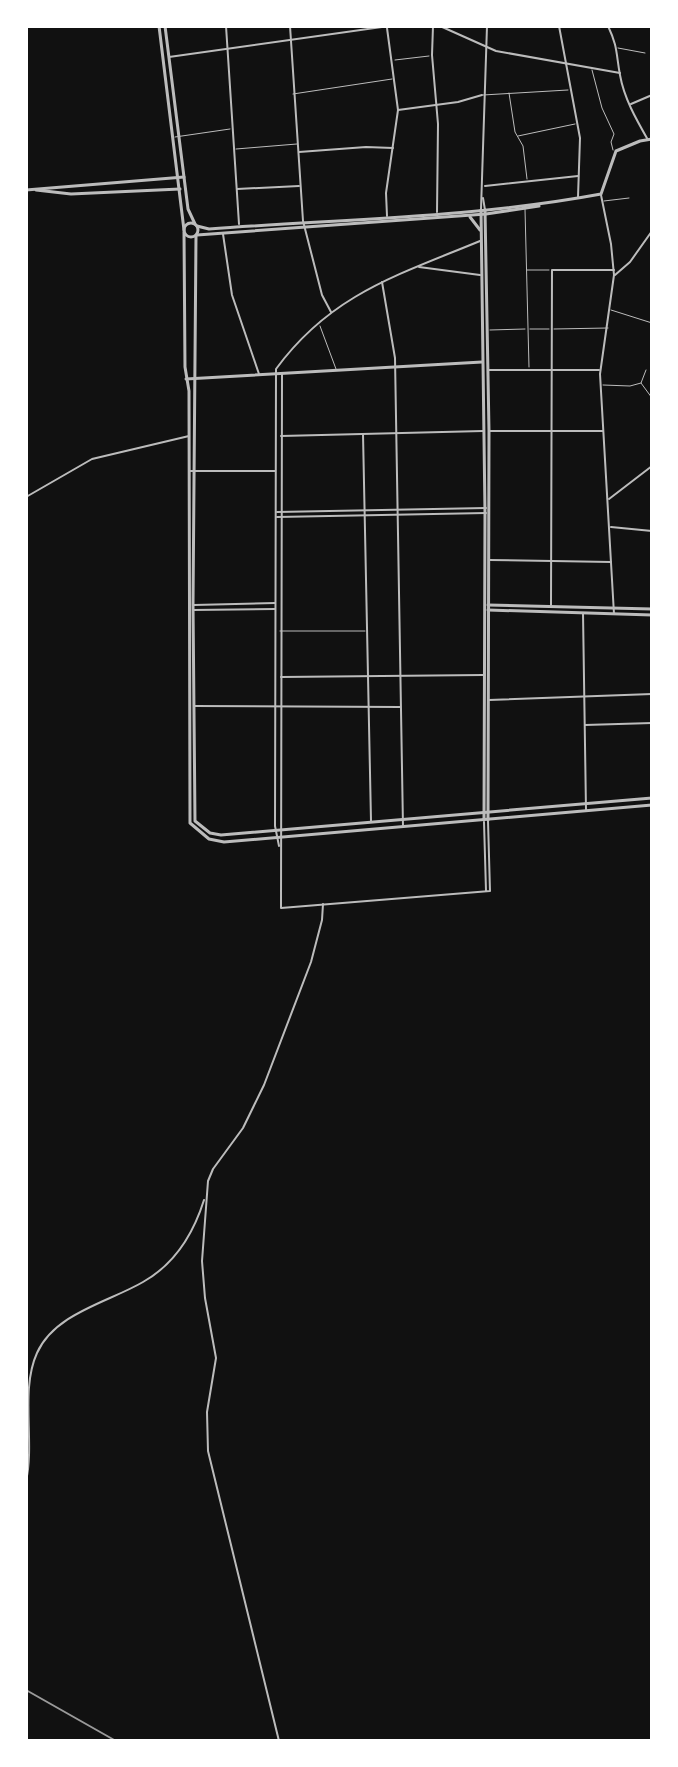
<svg xmlns="http://www.w3.org/2000/svg" width="678" height="1767" viewBox="0 0 678 1767" font-family="'Space Grotesk',sans-serif">
<style>
.lines{fill:none;stroke-linecap:round;stroke-linejoin:round}
.service{stroke:#bcbcbc;stroke-width:1}
.minor{stroke:#bcbcbc;stroke-width:2}
.tertiary{stroke:#bcbcbc;stroke-width:3}
.rail{stroke:#9a9a9a;stroke-width:2}
</style>
<rect width="100%" height="100%" fill="#111"/>
<g class="lines">
<!-- service -->
<g class="service">
<path d="M 618,48 L 645,53"/>
<path d="M 395,60 L 429,56"/>
<path d="M 592,70 L 602,108 L 614,134 L 611,142 L 613,150"/>
<path d="M 509,93 L 515,132 L 523,146 L 527,179"/>
<path d="M 293,94 L 392,79"/>
<path d="M 483,95 L 568,90"/>
<path d="M 518,136 L 575,124"/>
<path d="M 175,137 L 230,129"/>
<path d="M 236,149 L 297,144"/>
<path d="M 604,201 L 629,198"/>
<path d="M 525,209 L 529,367"/>
<path d="M 527,270 L 549,270"/>
<path d="M 611,310 L 652,323"/>
<path d="M 320,326 L 336,369"/>
<path d="M 530,329 L 549,329"/>
<path d="M 554,329 L 608,328"/>
<path d="M 490,330 L 525,329"/>
<path d="M 646,370 L 641,383 L 652,398"/>
<path d="M 603,385 L 630,386 L 641,383"/>
<path d="M 280,631 L 365,631"/>
</g>
<!-- minor -->
<g class="minor">
<path d="M 226,26 L 239,224"/>
<path d="M 290,26 L 303,221 L 322,295 L 331,312"/>
<path d="M 433,26 L 432,55 L 438,124 L 437,212"/>
<path d="M 440,26 L 496,51 L 620,73"/>
<path d="M 559,26 L 580,138 L 578,197"/>
<path d="M 608,26 C 618,47 616,54 620,75 C 624,98 636,119 648,140"/>
<path d="M 169,57 L 389,26"/>
<path d="M 631,104 L 652,95"/>
<path d="M 398,110 L 458,102 L 482,95"/>
<path d="M 299,152 L 366,147 L 393,148"/>
<path d="M 485,186 L 578,176"/>
<path d="M 237,189 L 299,186"/>
<path d="M 601,195 L 611,244 L 614,275 L 600,374 L 614,614"/>
<path d="M 483,198 L 485,210"/>
<path d="M 481,209 L 487,26"/>
<path d="M 387,216 L 386,193 L 398,110 L 387,28"/>
<path d="M 223,234 L 232,295 L 259,374"/>
<path d="M 419,267 L 480,275"/>
<path d="M 615,275 L 630,262 L 652,231"/>
<path d="M 382,282 L 395,358 L 403,827"/>
<path d="M 489,370 L 599,370"/>
<path d="M 282,374 L 281,908 L 490,891 L 488,821"/>
<path d="M 489,431 L 603,431"/>
<path d="M 363,434 L 371,821"/>
<path d="M 281,436 L 483,431"/>
<path d="M 189,471 L 275,471"/>
<path d="M 26,497 L 92,459 L 189,436"/>
<path d="M 609,499 L 652,466"/>
<path d="M 277,512 L 486,508"/>
<path d="M 277,517 L 486,513"/>
<path d="M 611,527 L 652,531"/>
<path d="M 489,560 L 611,562"/>
<path d="M 194,605 L 275,603"/>
<path d="M 551,605 L 552,270 L 614,270"/>
<path d="M 193,610 L 275,609"/>
<path d="M 583,613 L 586,810"/>
<path d="M 281,677 L 483,675"/>
<path d="M 489,700 L 652,694"/>
<path d="M 194,706 L 400,707"/>
<path d="M 585,725 L 652,723"/>
<path d="M 484,822 L 486,891"/>
<path d="M 279,846 L 275,826 L 276,369 C 331,294 398,275 480,241"/>
<path d="M 26,1481 C 35,1442 20,1390 37,1353 C 55,1313 109,1302 143,1282 C 175,1264 193,1235 204,1200"/>
<path d="M 279,1741 L 208,1451 L 207,1412 L 216,1358 L 205,1298 L 202,1261 L 208,1181 L 213,1169 L 243,1128 L 264,1085 L 311,962 L 322,920 L 323,904"/>
</g>
<!-- tertiary -->
<g class="tertiary">
<path d="M 159,26 L 184,230"/>
<path d="M 165,26 L 188,209 L 195,224"/>
<path d="M 26,190 L 184,177"/>
<path d="M 36,190 L 71,194 L 180,189"/>
<path d="M 481,210 L 485,513 L 484,820"/>
<path d="M 485,210 L 489,431 L 488,820"/>
<path d="M 470,217 L 480,230"/>
<circle cx="191" cy="230" r="7"/>
<path d="M 197,226 L 209,229 C 340,219 472,218 601,194 L 616,151 L 640,141 L 652,139"/>
<path d="M 184,232 L 185,367 L 189,391 L 190,823 L 209,839 L 224,842 L 652,805"/>
<path d="M 197,235 L 486,214 L 539,206"/>
<path d="M 196,236 L 193,605 L 195,821 L 210,833 L 221,835 L 652,798"/>
<path d="M 186,379 L 482,362"/>
<path d="M 488,605 L 652,609"/>
<path d="M 488,610 L 652,615"/>
</g>
<!-- rail -->
<path class="rail" d="M 26,1690 L 116,1741"/>
</g>
<!-- border -->
<rect width="678" height="1767" fill="none" stroke="#ffffff" stroke-width="56"/>
</svg>
